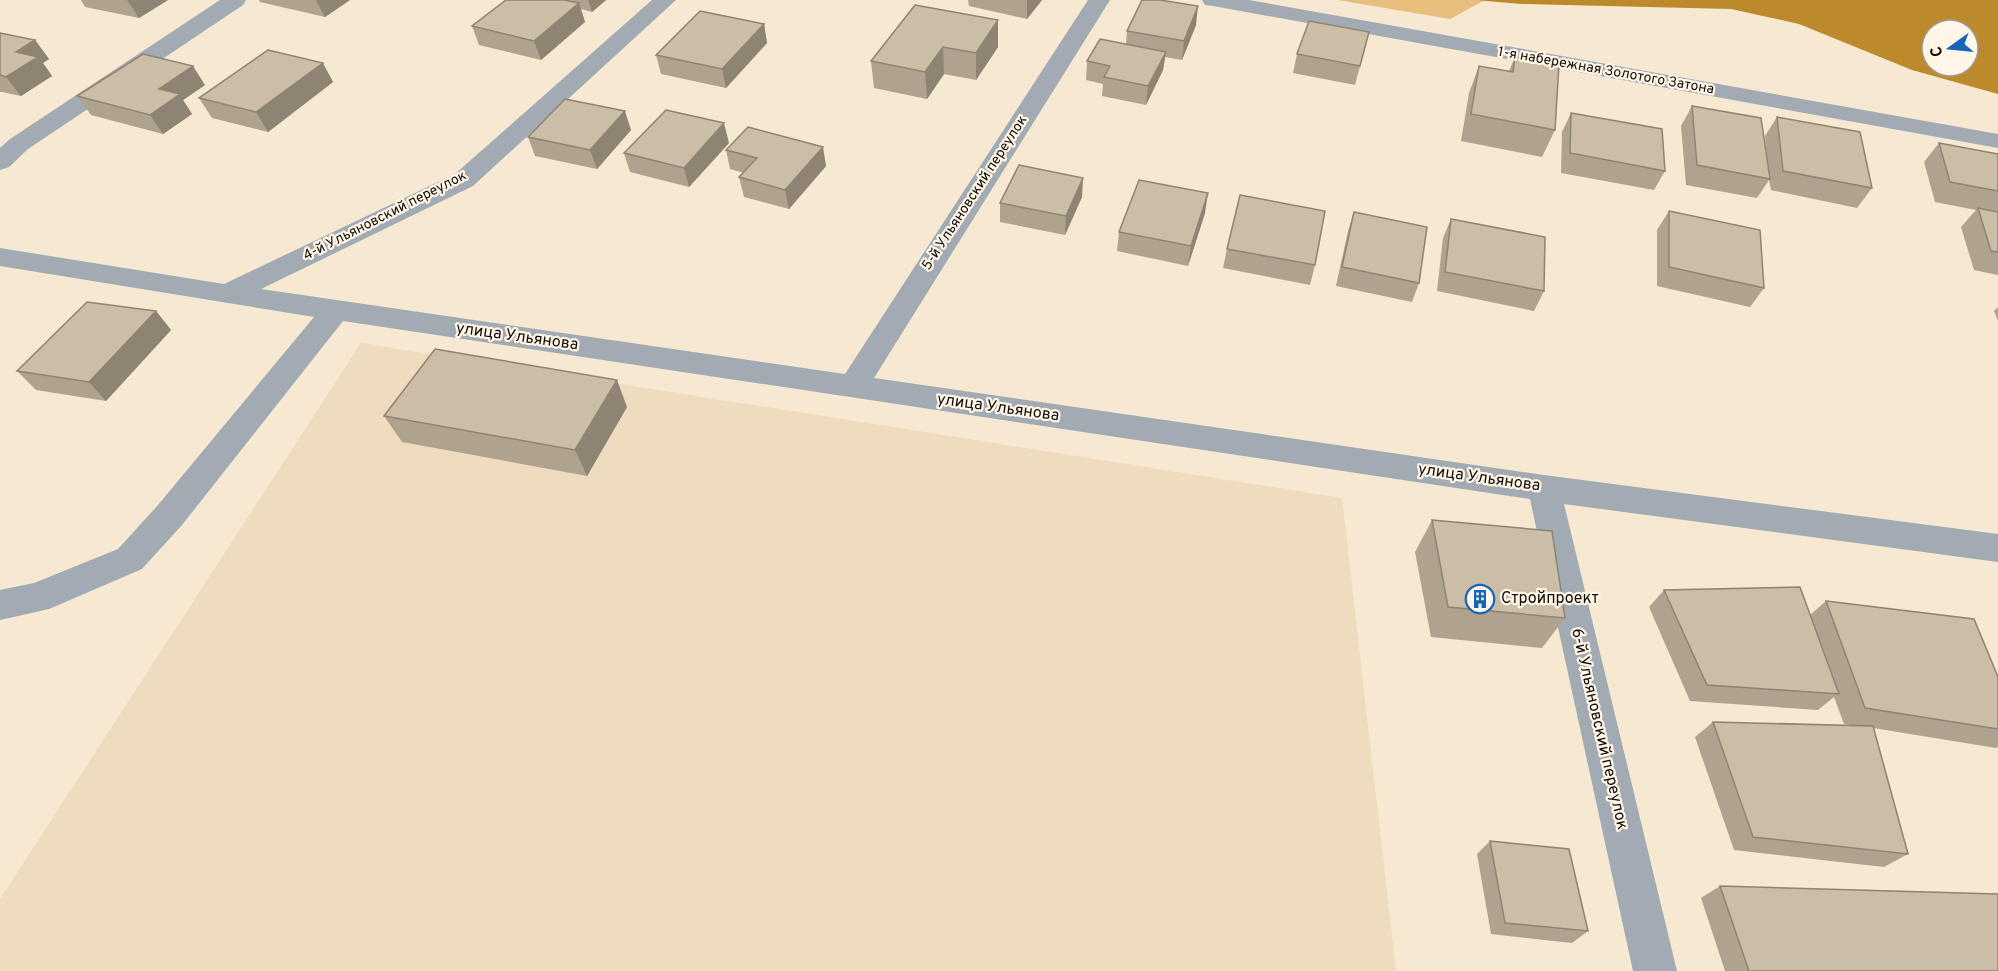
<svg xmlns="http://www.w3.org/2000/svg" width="1998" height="971" viewBox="0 0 1998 971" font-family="Overpass,sans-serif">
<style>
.built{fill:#efdcbf}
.green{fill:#e7be7b}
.water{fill:#bc8a2b;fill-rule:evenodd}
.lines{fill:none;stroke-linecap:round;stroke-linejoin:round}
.minor{fill:#a2aab3;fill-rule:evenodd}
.wall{fill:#afa38f}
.shaded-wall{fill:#8e8474}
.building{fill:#cbbda6;stroke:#8e8474;stroke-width:1.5}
.labels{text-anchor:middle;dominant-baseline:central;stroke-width:4.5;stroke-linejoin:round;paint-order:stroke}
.far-street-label{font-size:14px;fill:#110d06;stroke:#fff6e8}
.street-label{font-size:16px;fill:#110d06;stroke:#fff6e8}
.poi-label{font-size:16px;fill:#110d06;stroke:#fff6e8;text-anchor:start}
</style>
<rect width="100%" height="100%" fill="#f6e8d1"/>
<!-- built -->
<path class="built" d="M 361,343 L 1342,498 L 1396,971 L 0,971 L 0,899 Z"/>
<!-- green -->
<path class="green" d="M 1338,0 L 1474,0 L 1483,1 L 1450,19 Z"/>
<!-- water -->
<path class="water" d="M 1474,0 L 1998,0 L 1998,94 L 1912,70 L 1799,24 L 1731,9 L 1522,4 ZM 1932,30 L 1968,30 L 1968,66 L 1932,66 Z"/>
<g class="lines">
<!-- minor -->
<g class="minor">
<path d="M 220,0 L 246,0 L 243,5 L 28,149 L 9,167 L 0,170 L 0,148 L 10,139 Z"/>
<path d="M 652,0 L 676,0 L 473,186 L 261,289 L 845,374 L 1088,0 L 1110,0 L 874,378 L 1544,475 L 1998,534 L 1998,562 L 1564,504 L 1677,971 L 1633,971 L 1530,499 L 343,321 L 182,525 L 142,569 L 49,609 L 0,620 L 0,590 L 34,583 L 118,549 L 158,505 L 314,317 L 0,266 L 0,248 L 224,284 L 455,174 Z"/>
<path d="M 1202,0 L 1249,0 L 1998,134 L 1998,148 L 1213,6 L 1205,5 Z"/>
</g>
</g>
<!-- wall -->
<g class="wall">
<path d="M 81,0 L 168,0 L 139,18 L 85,7 Z"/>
<path d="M 259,0 L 350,0 L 325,17 L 260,2 Z"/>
<path d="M 506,0 L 606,0 L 592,12 L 581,9 L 585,22 L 541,60 L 479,45 L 472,26 Z"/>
<path d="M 968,0 L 1042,0 L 1027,19 L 969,6 Z"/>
<path d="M 998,20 L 998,47 L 976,80 L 944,74 L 927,99 L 874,88 L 871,61 Z"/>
<path d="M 764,24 L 767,43 L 726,88 L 661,74 L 656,55 Z"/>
<path d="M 1196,25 L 1182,60 L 1165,57 L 1163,70 L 1146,105 L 1102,96 L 1103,84 L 1086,80 L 1087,61 L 1126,44 L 1127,31 Z"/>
<path d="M 1369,32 L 1355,85 L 1293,73 L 1297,54 Z"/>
<path d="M 0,33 L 35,40 L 49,59 L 43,63 L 52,76 L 21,96 L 2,92 L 0,92 Z"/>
<path d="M 1515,57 L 1555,130 L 1542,157 L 1461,141 L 1469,93 L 1479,66 L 1509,71 Z"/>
<path d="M 333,82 L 268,132 L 212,118 L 199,98 Z"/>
<path d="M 205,85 L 183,100 L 192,114 L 163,134 L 91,115 L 77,96 Z"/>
<path d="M 1692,106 L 1767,161 L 1765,136 L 1777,117 L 1872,188 L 1857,208 L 1771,190 L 1769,180 L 1757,198 L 1686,185 L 1681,126 Z"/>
<path d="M 1571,113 L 1665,171 L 1654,190 L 1561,173 L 1562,132 Z"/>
<path d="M 631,130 L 597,169 L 535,156 L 528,137 Z"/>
<path d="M 729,143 L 689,187 L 630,172 L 624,153 Z"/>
<path d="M 1939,143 L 1998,154 L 1998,275 L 1974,270 L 1961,227 L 1976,210 L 1935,202 L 1924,162 Z"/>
<path d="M 726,150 L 826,166 L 789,209 L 744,197 L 739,177 L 744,173 L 730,169 Z"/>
<path d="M 1082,197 L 1065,235 L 1000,222 L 1000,203 Z"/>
<path d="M 1669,211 L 1764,288 L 1750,307 L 1657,286 L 1657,230 Z"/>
<path d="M 1354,212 L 1419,283 L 1412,302 L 1336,286 L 1348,231 Z"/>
<path d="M 1205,213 L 1188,266 L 1117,251 L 1119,232 Z"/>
<path d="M 1451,219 L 1544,291 L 1534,311 L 1437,291 L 1443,238 Z"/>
<path d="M 1227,249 L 1315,265 L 1310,285 L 1223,268 Z"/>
<path d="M 1998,307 L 1998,321 L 1994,311 Z"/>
<path d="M 156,311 L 171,330 L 106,401 L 36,390 L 17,371 Z"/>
<path d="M 627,407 L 587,476 L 402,442 L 384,416 Z"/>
<path d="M 1432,520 L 1565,618 L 1542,648 L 1431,637 L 1415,552 Z"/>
<path d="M 1664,590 L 1810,615 L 1826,601 L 1998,677 L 1998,747 L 1996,748 L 1873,728 L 1908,854 L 1884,867 L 1734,850 L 1695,737 L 1713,722 L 1857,726 L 1844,724 L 1834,697 L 1818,710 L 1690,701 L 1649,607 Z"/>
<path d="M 1490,841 L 1588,931 L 1572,943 L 1491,934 L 1477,854 Z"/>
<path d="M 1720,886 L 1998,971 L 1725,971 L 1701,898 Z"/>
</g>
<!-- shaded-wall -->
<g class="shaded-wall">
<path d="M 127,0 L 168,0 L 139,18 Z"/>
<path d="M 316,0 L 350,0 L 325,17 Z"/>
<path d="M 588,0 L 606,0 L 592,12 Z"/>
<path d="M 1027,0 L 1042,0 L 1027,19 Z"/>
<path d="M 579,3 L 585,22 L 541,60 L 534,41 Z"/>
<path d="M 1198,6 L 1196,25 L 1182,60 L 1184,41 Z"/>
<path d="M 998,20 L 998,47 L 976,80 L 976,53 Z"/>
<path d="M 764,24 L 767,43 L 726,88 L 722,69 Z"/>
<path d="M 35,40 L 49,59 L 43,63 L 52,76 L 21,96 L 6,77 L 16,52 Z"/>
<path d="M 943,47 L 944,74 L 927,99 L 925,72 Z"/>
<path d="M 1166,52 L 1163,70 L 1146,105 L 1148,86 Z"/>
<path d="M 323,63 L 333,82 L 268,132 L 256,112 Z"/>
<path d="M 193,66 L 205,85 L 183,100 L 192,114 L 163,134 L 150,115 L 159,89 Z"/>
<path d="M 625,111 L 631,130 L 597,169 L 590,150 Z"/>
<path d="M 724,123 L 729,143 L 689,187 L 684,168 Z"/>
<path d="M 823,147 L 826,166 L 789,209 L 785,190 Z"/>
<path d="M 1083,178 L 1082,197 L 1065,235 L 1066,216 Z"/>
<path d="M 1208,193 L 1205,213 L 1188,266 L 1191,246 Z"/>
<path d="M 156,311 L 171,330 L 106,401 L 89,382 Z"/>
<path d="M 617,380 L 627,407 L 587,476 L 575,450 Z"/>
</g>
<!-- building -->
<g class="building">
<path d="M 506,0 L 564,0 L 579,3 L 534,41 L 472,26 Z"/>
<path d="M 1142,0 L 1160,0 L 1198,6 L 1184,41 L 1127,31 Z"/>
<path d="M 915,5 L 998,20 L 976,53 L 943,47 L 925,72 L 871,61 Z"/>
<path d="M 700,11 L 764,24 L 722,69 L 656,55 Z"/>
<path d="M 1309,21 L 1369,32 L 1360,66 L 1297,54 Z"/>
<path d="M 0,33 L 35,40 L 16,52 L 38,57 L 6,77 L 0,75 Z"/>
<path d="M 1100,39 L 1166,52 L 1148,86 L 1104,77 L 1110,66 L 1087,61 Z"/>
<path d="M 268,50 L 323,63 L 256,112 L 199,98 Z"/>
<path d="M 143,54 L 193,66 L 159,89 L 180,94 L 150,115 L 77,96 Z"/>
<path d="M 1515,57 L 1559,65 L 1555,130 L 1471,114 L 1479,66 L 1513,72 Z"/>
<path d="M 565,99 L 625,111 L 590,150 L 528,137 Z"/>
<path d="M 1692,106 L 1761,118 L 1770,179 L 1697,165 Z"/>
<path d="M 666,110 L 724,123 L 684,168 L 624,153 Z"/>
<path d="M 1571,113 L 1662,129 L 1665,171 L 1570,153 Z"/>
<path d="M 1777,117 L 1860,132 L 1872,188 L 1783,171 Z"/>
<path d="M 748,127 L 823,147 L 785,190 L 739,177 L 757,158 L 726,150 Z"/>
<path d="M 1939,143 L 1998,154 L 1998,191 L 1950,182 Z"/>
<path d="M 1019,165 L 1083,178 L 1066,216 L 1000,203 Z"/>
<path d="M 1139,180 L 1208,193 L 1191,246 L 1119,232 Z"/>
<path d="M 1240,195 L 1325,211 L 1315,265 L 1227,249 Z"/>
<path d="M 1978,208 L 1998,212 L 1998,252 L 1991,251 Z"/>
<path d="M 1669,211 L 1760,230 L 1764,288 L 1669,267 Z"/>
<path d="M 1354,212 L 1427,227 L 1419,283 L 1342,267 Z"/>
<path d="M 1451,219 L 1545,237 L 1544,291 L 1445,272 Z"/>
<path d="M 87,302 L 156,311 L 89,382 L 17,371 Z"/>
<path d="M 435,349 L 617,380 L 575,450 L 384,416 Z"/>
<path d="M 1432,520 L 1552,531 L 1565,618 L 1448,607 Z"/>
<path d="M 1800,587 L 1839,694 L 1707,685 L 1664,590 Z"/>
<path d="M 1826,601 L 1974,619 L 1998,677 L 1998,729 L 1865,708 Z"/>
<path d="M 1713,722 L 1873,726 L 1908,854 L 1753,837 Z"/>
<path d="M 1490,841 L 1569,849 L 1588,931 L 1505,923 Z"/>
<path d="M 1720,886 L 1998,894 L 1998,971 L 1749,971 Z"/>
</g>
<!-- icons -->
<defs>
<g id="building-ring" transform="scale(1.5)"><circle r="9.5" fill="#fff6e8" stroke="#1666b5" stroke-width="1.5"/><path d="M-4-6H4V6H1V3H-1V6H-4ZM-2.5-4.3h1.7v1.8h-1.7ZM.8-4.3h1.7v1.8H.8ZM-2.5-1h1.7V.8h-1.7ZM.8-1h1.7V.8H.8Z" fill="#1666b5"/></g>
</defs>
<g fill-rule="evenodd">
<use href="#building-ring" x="1480" y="599"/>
</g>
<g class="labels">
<!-- far-street labels -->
<g class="far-street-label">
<text transform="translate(1606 71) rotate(10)">1-я набережная Золотого Затона</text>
<text transform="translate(975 193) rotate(-57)">5-й Ульяновский переулок</text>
<text transform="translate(385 216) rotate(-27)">4-й Ульяновский переулок</text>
</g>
<!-- street labels -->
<g class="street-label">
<text transform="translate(517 337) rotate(8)">улица Ульянова</text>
<text transform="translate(998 408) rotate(8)">улица Ульянова</text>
<text transform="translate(1479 478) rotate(8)">улица Ульянова</text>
<text transform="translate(1599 729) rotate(77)">6-й Ульяновский переулок</text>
</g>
<!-- poi labels -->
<g class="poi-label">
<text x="1501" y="599">Стройпроект</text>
</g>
</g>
<!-- north arrow -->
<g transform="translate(1950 48) rotate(255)"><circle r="28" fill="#fff6e8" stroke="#a0998e" stroke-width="1.5"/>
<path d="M0-4.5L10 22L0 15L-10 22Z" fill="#1666b5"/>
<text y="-9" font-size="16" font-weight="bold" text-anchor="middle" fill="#110d06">С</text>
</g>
</svg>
